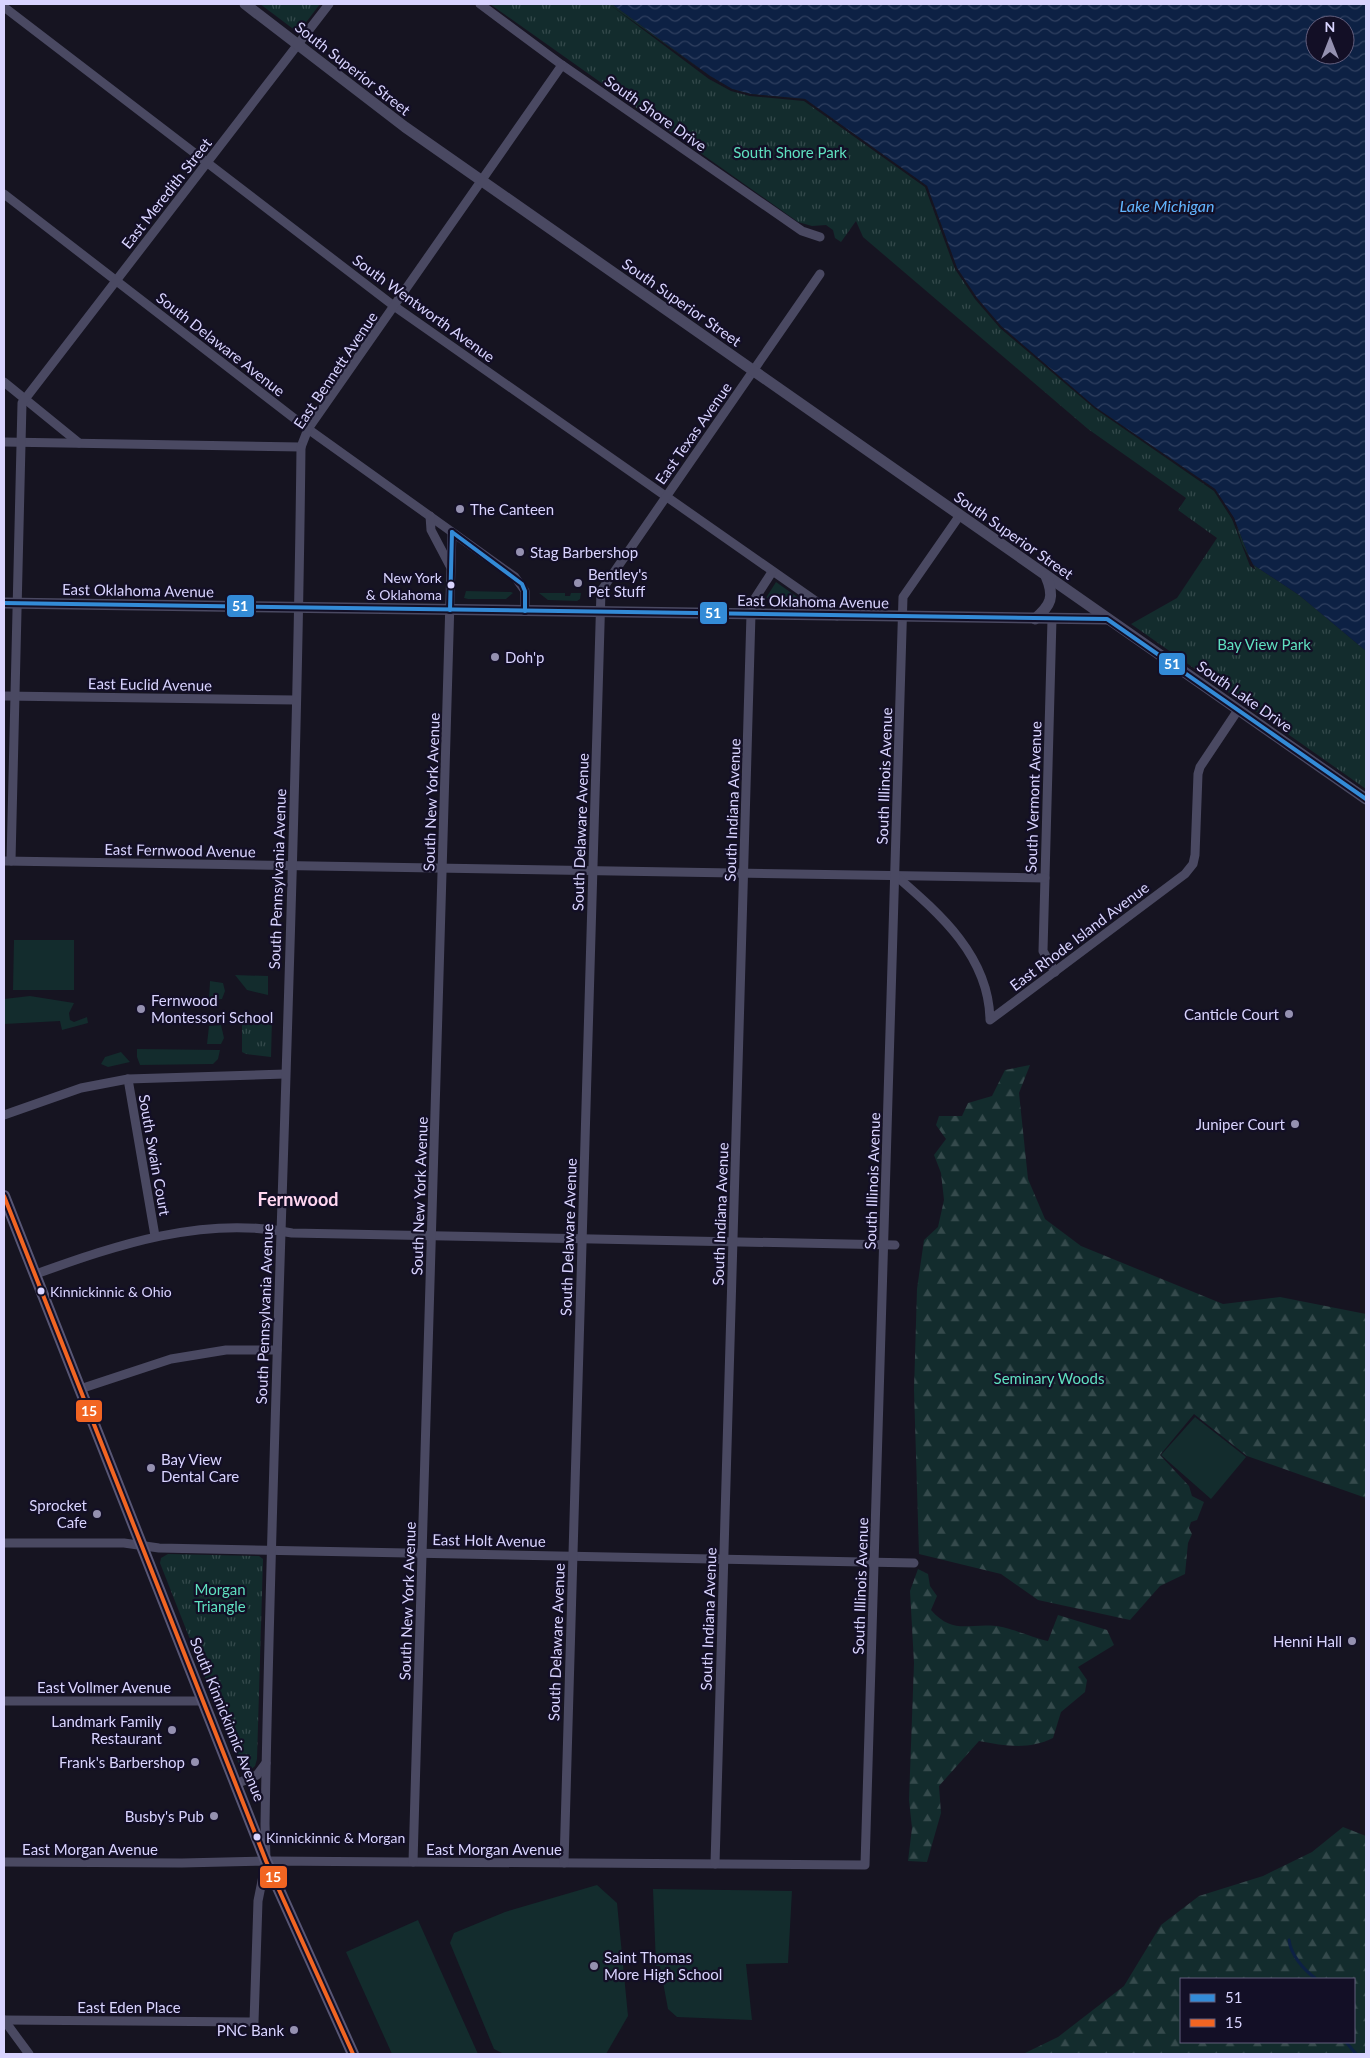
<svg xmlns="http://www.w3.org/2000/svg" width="1370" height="2058" viewBox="0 0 1370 2058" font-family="Lato,sans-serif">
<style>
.grass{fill:#132c2d}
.forest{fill:url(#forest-firs);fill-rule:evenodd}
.park{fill:url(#park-tufts)}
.water{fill:url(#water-waves);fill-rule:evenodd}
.pier{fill:#161421}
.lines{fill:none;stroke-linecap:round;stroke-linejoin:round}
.stream{stroke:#0d2144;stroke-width:3}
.minor{stroke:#4a4962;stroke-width:9}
.tertiary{stroke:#4a4962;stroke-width:11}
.secondary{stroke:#575674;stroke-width:12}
.bus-1-casing{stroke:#130f26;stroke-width:8}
.bus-2-casing{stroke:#130f26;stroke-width:8}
.bus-1{stroke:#338bd7;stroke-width:4}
.bus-2{stroke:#f26522;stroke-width:4}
.poi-dot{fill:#9591b1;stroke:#130f26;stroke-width:2}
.bus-dot{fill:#d9d4ff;stroke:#130f26;stroke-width:2}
.labels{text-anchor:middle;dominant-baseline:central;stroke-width:4.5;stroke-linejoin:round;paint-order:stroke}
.bus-label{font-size:14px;fill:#d9d4ff;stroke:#130f26;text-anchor:start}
.street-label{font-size:15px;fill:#d9d4ff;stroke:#130f26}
.park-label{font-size:15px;fill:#5fe0c0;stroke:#130f26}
.poi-label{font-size:15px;fill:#d9d4ff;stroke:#130f26;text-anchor:end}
.water-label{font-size:16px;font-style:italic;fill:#62b6ff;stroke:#130f26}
.quarter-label{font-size:18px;font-weight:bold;fill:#ffd6f0;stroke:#130f26}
.line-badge{stroke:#130f26;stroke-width:2}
.badge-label{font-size:14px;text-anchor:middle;font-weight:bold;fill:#fff}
</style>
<defs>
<pattern id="forest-firs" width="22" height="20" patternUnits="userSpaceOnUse" patternTransform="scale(1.25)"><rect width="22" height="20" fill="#132c2d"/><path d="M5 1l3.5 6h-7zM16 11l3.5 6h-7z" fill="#354a4c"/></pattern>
<pattern id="park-tufts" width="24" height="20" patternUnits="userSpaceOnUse" patternTransform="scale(1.25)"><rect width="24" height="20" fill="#132c2d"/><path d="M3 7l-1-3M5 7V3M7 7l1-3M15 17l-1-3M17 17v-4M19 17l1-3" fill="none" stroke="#354a4c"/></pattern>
<pattern id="water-waves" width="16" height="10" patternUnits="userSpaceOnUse" patternTransform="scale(1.25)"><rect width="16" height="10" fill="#0d2144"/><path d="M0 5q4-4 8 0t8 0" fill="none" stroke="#304060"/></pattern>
</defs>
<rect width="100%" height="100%" fill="#161421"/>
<!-- grass -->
<g class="grass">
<path d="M 776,582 L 800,599 L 766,598 Z"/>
<path d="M 466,591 L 511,592 L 513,593 L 506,599 L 468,599 L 464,598 Z"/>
<path d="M 539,593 L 565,593 L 565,596 L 570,596 L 571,593 L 581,593 L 580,599 L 577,601 L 548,600 Z"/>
<path d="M 14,940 L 74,940 L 74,990 L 13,990 Z"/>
<path d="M 235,975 L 268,976 L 268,995 L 247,990 Z"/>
<path d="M 210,981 L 223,983 L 225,991 L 222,999 L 209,1000 Z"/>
<path d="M 30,996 L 74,1003 L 69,1013 L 70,1020 L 74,1022 L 87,1017 L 88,1023 L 62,1030 L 60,1021 L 4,1024 L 4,999 Z"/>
<path d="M 221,1025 L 224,1038 L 221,1044 L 207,1044 L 209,1026 Z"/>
<path d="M 137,1049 L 220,1050 L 218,1059 L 213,1064 L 140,1065 L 137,1057 Z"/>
<path d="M 121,1052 L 130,1062 L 108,1067 L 101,1064 L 105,1057 Z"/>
<path d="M 1195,1417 L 1246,1457 L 1211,1499 L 1161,1455 Z"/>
<path d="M 597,1885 L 617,1903 L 628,2016 L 606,2054 L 504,2054 L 494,2049 L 450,1943 L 454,1933 L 505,1912 Z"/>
<path d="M 653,1889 L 792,1891 L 788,1963 L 746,1964 L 752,2020 L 677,2017 L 668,2009 L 660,1966 L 656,1966 Z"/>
<path d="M 418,1920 L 478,2054 L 392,2054 L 346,1952 Z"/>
</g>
<!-- forest -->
<g class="forest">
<path d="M 1030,1065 L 1019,1093 L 1028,1179 L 1045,1219 L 1081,1246 L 1223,1304 L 1280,1297 L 1366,1314 L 1366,1498 L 1247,1456 L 1194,1414 L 1160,1455 L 1189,1486 L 1192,1496 L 1204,1502 L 1197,1520 L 1191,1522 L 1189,1528 L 1192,1534 L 1188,1543 L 1185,1574 L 1160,1586 L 1130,1620 L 1038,1600 L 1001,1574 L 919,1554 L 914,1390 L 917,1289 L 924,1240 L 938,1227 L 944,1200 L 941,1173 L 934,1155 L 946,1139 L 936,1125 L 939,1116 L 962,1116 L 968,1103 L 992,1096 L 1005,1070 Z"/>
<path d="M 918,1569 L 928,1574 L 930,1586 L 937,1596 L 931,1610 C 953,1635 968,1623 996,1626 C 1009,1627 1033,1638 1048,1641 L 1058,1615 L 1107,1630 L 1114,1645 L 1078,1667 L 1087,1680 L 1085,1692 L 1061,1712 L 1053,1738 C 1029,1750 1005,1746 979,1741 L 939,1786 L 941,1813 L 927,1862 L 908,1861 L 912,1828 L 909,1800 L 914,1663 L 910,1591 Z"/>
<path d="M 1343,1827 L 1366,1836 L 1366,2054 L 1023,2054 L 1058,2037 L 1124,1986 L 1161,1925 L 1199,1896 L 1263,1876 L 1312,1852 ZM 1354,1979 L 1354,2042 L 1181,2042 L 1181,1979 Z"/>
</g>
<!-- park -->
<g class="park">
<path d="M 260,4 L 320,4 L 301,29 L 296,31 Z"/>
<path d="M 490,4 L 612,4 L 710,76 L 732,89 L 805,99 L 927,186 L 957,268 L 977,298 L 1001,326 L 1095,407 L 1215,489 L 1239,531 L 1252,564 L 1299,595 L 1366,651 L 1366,789 L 1131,624 L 1177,598 L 1217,538 L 1178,510 L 1186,498 L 1088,429 L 863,237 L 856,221 L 841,242 L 835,238 L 833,230 L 826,225 L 812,226 L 798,222 Z"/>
<path d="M 242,1017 L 272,1018 L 271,1057 L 246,1054 L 242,1052 Z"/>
<path d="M 168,1554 L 259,1556 L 263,1559 L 257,1759 L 255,1766 L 248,1772 L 241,1769 L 160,1563 L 161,1558 Z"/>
</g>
<!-- water -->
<path class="water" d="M 612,4 L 1366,4 L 1366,651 L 1299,595 L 1252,564 L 1234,518 L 1215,489 L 1095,407 L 1001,326 L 977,298 L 957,268 L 927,186 L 805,99 L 751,94 L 732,89 L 710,76 ZM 1315,25 L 1345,25 L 1345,55 L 1315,55 Z"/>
<!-- pier -->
<path class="pier" d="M 609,4 L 710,76 L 732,89 L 751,94 L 805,99 L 927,186 L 957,268 L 977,298 L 1001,326 L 1095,407 L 1215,489 L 1234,518 L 1242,544 L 1256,570 L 1250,566 L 1232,519 L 1214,491 L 1094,408 L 1000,328 L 975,299 L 955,269 L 925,187 L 804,101 L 750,96 L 731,91 L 709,79 Z"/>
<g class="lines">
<!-- stream -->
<g class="stream">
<path d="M 1289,1940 C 1291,1955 1303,1969 1315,1978 L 1314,1979"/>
<path d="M 1346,2042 L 1356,2054"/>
</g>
<!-- minor -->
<g class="minor">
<path d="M 480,4 L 562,65 L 802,231 L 820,237"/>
<path d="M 4,7 L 394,306 L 837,616"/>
<path d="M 4,194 L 308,429 L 515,577 L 525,591 L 525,611"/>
<path d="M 4,382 L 79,443"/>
<path d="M 4,442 L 301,447 L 308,429 L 562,65"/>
<path d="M 430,516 L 431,530 L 450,566"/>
<path d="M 1052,619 L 1043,951 L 1055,972"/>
<path d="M 4,696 L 296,700"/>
<path d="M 4,861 L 1045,878"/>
<path d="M 11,861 L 22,403 L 329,4"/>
<path d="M 895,875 C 940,914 989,956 990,1020 L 1185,874 L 1193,864 L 1195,855 L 1198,774 L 1200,767 L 1238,710"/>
<path d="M 128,1079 L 155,1236"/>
<path d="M 4,1115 L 81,1088 L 128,1079 L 285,1074"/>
<path d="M 36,1274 C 117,1245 204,1215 292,1233 L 895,1245"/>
<path d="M 80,1389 L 171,1359 L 226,1350 L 277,1350"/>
<path d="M 4,1543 L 124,1543 L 159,1548 L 914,1563"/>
<path d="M 4,1701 L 203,1701"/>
<path d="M 236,1784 L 257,1775 L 266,1763"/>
<path d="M 4,1862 L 182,1863 L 266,1861 L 865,1865 L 903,597 L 960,515"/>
<path d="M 413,1862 L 452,532"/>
<path d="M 564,1863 L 601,591 L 820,274"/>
<path d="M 715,1864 L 751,614 L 752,603 L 772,572"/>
<path d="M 4,2020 L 254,2022 L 258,1901 L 266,1861 L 265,1824 C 273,1365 296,906 301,447"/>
<path d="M 4,2020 L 29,2054"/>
</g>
<!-- tertiary -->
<g class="tertiary">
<path d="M 245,4 L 405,127 L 1366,799"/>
<path d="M 4,603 L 1107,619"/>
<path d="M 1035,619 C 1051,605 1055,597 1046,576"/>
</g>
<!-- secondary -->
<path class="secondary" d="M 4,1196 L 266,1861 L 353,2054"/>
<!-- bus-1 casing -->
<g class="bus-1-casing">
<g id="bus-1">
<path d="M 452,532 L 522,584 L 525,591 L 525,611"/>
<path d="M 4,603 L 1107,619 L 1366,799"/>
<path d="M 450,610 L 452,532"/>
</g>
</g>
<!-- bus-2 casing -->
<g class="bus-2-casing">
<path id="bus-2" d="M 4,1196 L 266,1861 L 353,2054"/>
</g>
<!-- bus-1 -->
<use href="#bus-1" class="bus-1"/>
<!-- bus-2 -->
<use href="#bus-2" class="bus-2"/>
</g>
<!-- markers -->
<g class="poi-dot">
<circle cx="460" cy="509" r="5"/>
<circle cx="520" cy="552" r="5"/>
<circle cx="578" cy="583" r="5"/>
<circle cx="495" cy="657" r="5"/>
<circle cx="141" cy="1009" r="5"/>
<circle cx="1289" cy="1014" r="5"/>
<circle cx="1295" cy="1124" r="5"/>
<circle cx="151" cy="1468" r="5"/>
<circle cx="97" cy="1514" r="5"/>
<circle cx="1352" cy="1641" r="5"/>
<circle cx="172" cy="1730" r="5"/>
<circle cx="195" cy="1762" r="5"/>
<circle cx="214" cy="1816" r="5"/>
<circle cx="594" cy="1966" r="5"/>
<circle cx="294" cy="2030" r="5"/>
</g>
<g class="bus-dot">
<circle cx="451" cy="585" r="4.5"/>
<circle cx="41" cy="1291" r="4.5"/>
<circle cx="257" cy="1837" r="4.5"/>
</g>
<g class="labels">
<!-- bus labels -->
<g class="bus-label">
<text x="442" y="577" text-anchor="end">New York<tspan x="442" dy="17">&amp; Oklahoma</tspan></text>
<text x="50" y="1291">Kinnickinnic &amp; Ohio</text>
<text x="266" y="1837">Kinnickinnic &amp; Morgan</text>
</g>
<!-- street labels -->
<g class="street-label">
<text transform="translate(353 68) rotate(38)">South Superior Street</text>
<text transform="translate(656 113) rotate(35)">South Shore Drive</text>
<text transform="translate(166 193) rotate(-52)">East Meredith Street</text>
<text transform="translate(682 302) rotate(35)">South Superior Street</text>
<text transform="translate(424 308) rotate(36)">South Wentworth Avenue</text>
<text transform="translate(221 344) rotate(38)">South Delaware Avenue</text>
<text transform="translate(335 370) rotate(-56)">East Bennett Avenue</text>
<text transform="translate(693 433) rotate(-55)">East Texas Avenue</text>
<text transform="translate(1014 535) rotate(35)">South Superior Street</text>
<text transform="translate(138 590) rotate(1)">East Oklahoma Avenue</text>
<text transform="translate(813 601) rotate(1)">East Oklahoma Avenue</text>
<text transform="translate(150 684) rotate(1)">East Euclid Avenue</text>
<text transform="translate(1245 696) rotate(35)">South Lake Drive</text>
<text transform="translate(884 776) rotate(-88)">South Illinois Avenue</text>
<text transform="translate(431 792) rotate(-88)">South New York Avenue</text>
<text transform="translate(1033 797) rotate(-88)">South Vermont Avenue</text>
<text transform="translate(732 810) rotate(-88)">South Indiana Avenue</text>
<text transform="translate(580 832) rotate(-88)">South Delaware Avenue</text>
<text transform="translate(180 850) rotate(1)">East Fernwood Avenue</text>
<text transform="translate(277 879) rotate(-88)">South Pennsylvania Avenue</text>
<text transform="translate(1079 936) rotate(-37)">East Rhode Island Avenue</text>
<text transform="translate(155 1155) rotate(80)">South Swain Court</text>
<text transform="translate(872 1181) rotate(-88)">South Illinois Avenue</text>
<text transform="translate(419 1196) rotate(-88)">South New York Avenue</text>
<text transform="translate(720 1214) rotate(-88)">South Indiana Avenue</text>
<text transform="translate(568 1237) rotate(-88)">South Delaware Avenue</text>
<text transform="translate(264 1314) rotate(-88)">South Pennsylvania Avenue</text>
<text transform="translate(489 1540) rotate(1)">East Holt Avenue</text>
<text transform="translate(860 1586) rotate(-88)">South Illinois Avenue</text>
<text transform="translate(407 1601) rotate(-88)">South New York Avenue</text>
<text transform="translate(708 1619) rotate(-88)">South Indiana Avenue</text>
<text transform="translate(556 1642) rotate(-88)">South Delaware Avenue</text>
<text x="104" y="1687">East Vollmer Avenue</text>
<text transform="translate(228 1719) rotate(68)">South Kinnickinnic Avenue</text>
<text x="90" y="1849">East Morgan Avenue</text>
<text x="494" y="1849">East Morgan Avenue</text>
<text x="129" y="2007">East Eden Place</text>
</g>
<!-- park labels -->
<g class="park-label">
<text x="790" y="152">South Shore Park</text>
<text x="1264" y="644">Bay View Park</text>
<text x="1049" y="1378">Seminary Woods</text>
<text x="220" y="1589">Morgan<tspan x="220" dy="17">Triangle</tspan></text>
</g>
<!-- poi labels -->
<g class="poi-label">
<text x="470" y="509" text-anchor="start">The Canteen</text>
<text x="530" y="552" text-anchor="start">Stag Barbershop</text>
<text x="588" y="574" text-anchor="start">Bentley's<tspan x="588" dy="17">Pet Stuff</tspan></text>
<text x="505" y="657" text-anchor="start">Doh'p</text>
<text x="151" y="1000" text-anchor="start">Fernwood<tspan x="151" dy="17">Montessori School</tspan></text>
<text x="1279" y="1014">Canticle Court</text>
<text x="1285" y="1124">Juniper Court</text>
<text x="161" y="1459" text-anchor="start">Bay View<tspan x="161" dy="17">Dental Care</tspan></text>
<text x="87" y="1505">Sprocket<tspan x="87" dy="17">Cafe</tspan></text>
<text x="1342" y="1641">Henni Hall</text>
<text x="162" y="1721">Landmark Family<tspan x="162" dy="17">Restaurant</tspan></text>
<text x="185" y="1762">Frank's Barbershop</text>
<text x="204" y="1816">Busby's Pub</text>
<text x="604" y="1957" text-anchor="start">Saint Thomas<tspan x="604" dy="17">More High School</tspan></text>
<text x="284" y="2030">PNC Bank</text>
</g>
<!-- water labels -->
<g class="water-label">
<text x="1167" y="205">Lake Michigan</text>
</g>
<!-- quarter labels -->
<g class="quarter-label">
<text x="298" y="1199">Fernwood</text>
</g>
</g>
<g class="line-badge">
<rect x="226" y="594" width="29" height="24" rx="5" fill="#338bd7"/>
<rect x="699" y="601" width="29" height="24" rx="5" fill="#338bd7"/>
<rect x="1158" y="652" width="28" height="24" rx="5" fill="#338bd7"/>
<rect x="75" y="1399" width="28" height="24" rx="5" fill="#f26522"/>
<rect x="259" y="1865" width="29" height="24" rx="5" fill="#f26522"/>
</g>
<g class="badge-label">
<text x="240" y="611">51</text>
<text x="713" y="618">51</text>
<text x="1172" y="669">51</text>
<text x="89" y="1416">15</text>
<text x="273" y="1882">15</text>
</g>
<!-- border -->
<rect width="1370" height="2058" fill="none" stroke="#d9d4ff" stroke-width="10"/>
<!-- legend -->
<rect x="1180" y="1978" width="175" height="65" fill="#130f26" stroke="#625e7d"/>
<rect x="1190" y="1994" width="25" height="8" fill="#338bd7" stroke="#625e7d"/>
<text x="1225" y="2003" font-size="15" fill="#d9d4ff">51</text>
<rect x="1190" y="2019" width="25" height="8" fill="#f26522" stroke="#625e7d"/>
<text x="1225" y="2028" font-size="15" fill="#d9d4ff">15</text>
<!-- north arrow -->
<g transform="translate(1330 40)"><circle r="24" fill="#130f26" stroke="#625e7d"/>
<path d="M0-4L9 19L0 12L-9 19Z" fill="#9591b1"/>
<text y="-8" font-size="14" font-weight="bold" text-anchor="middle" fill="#d9d4ff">N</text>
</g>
</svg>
